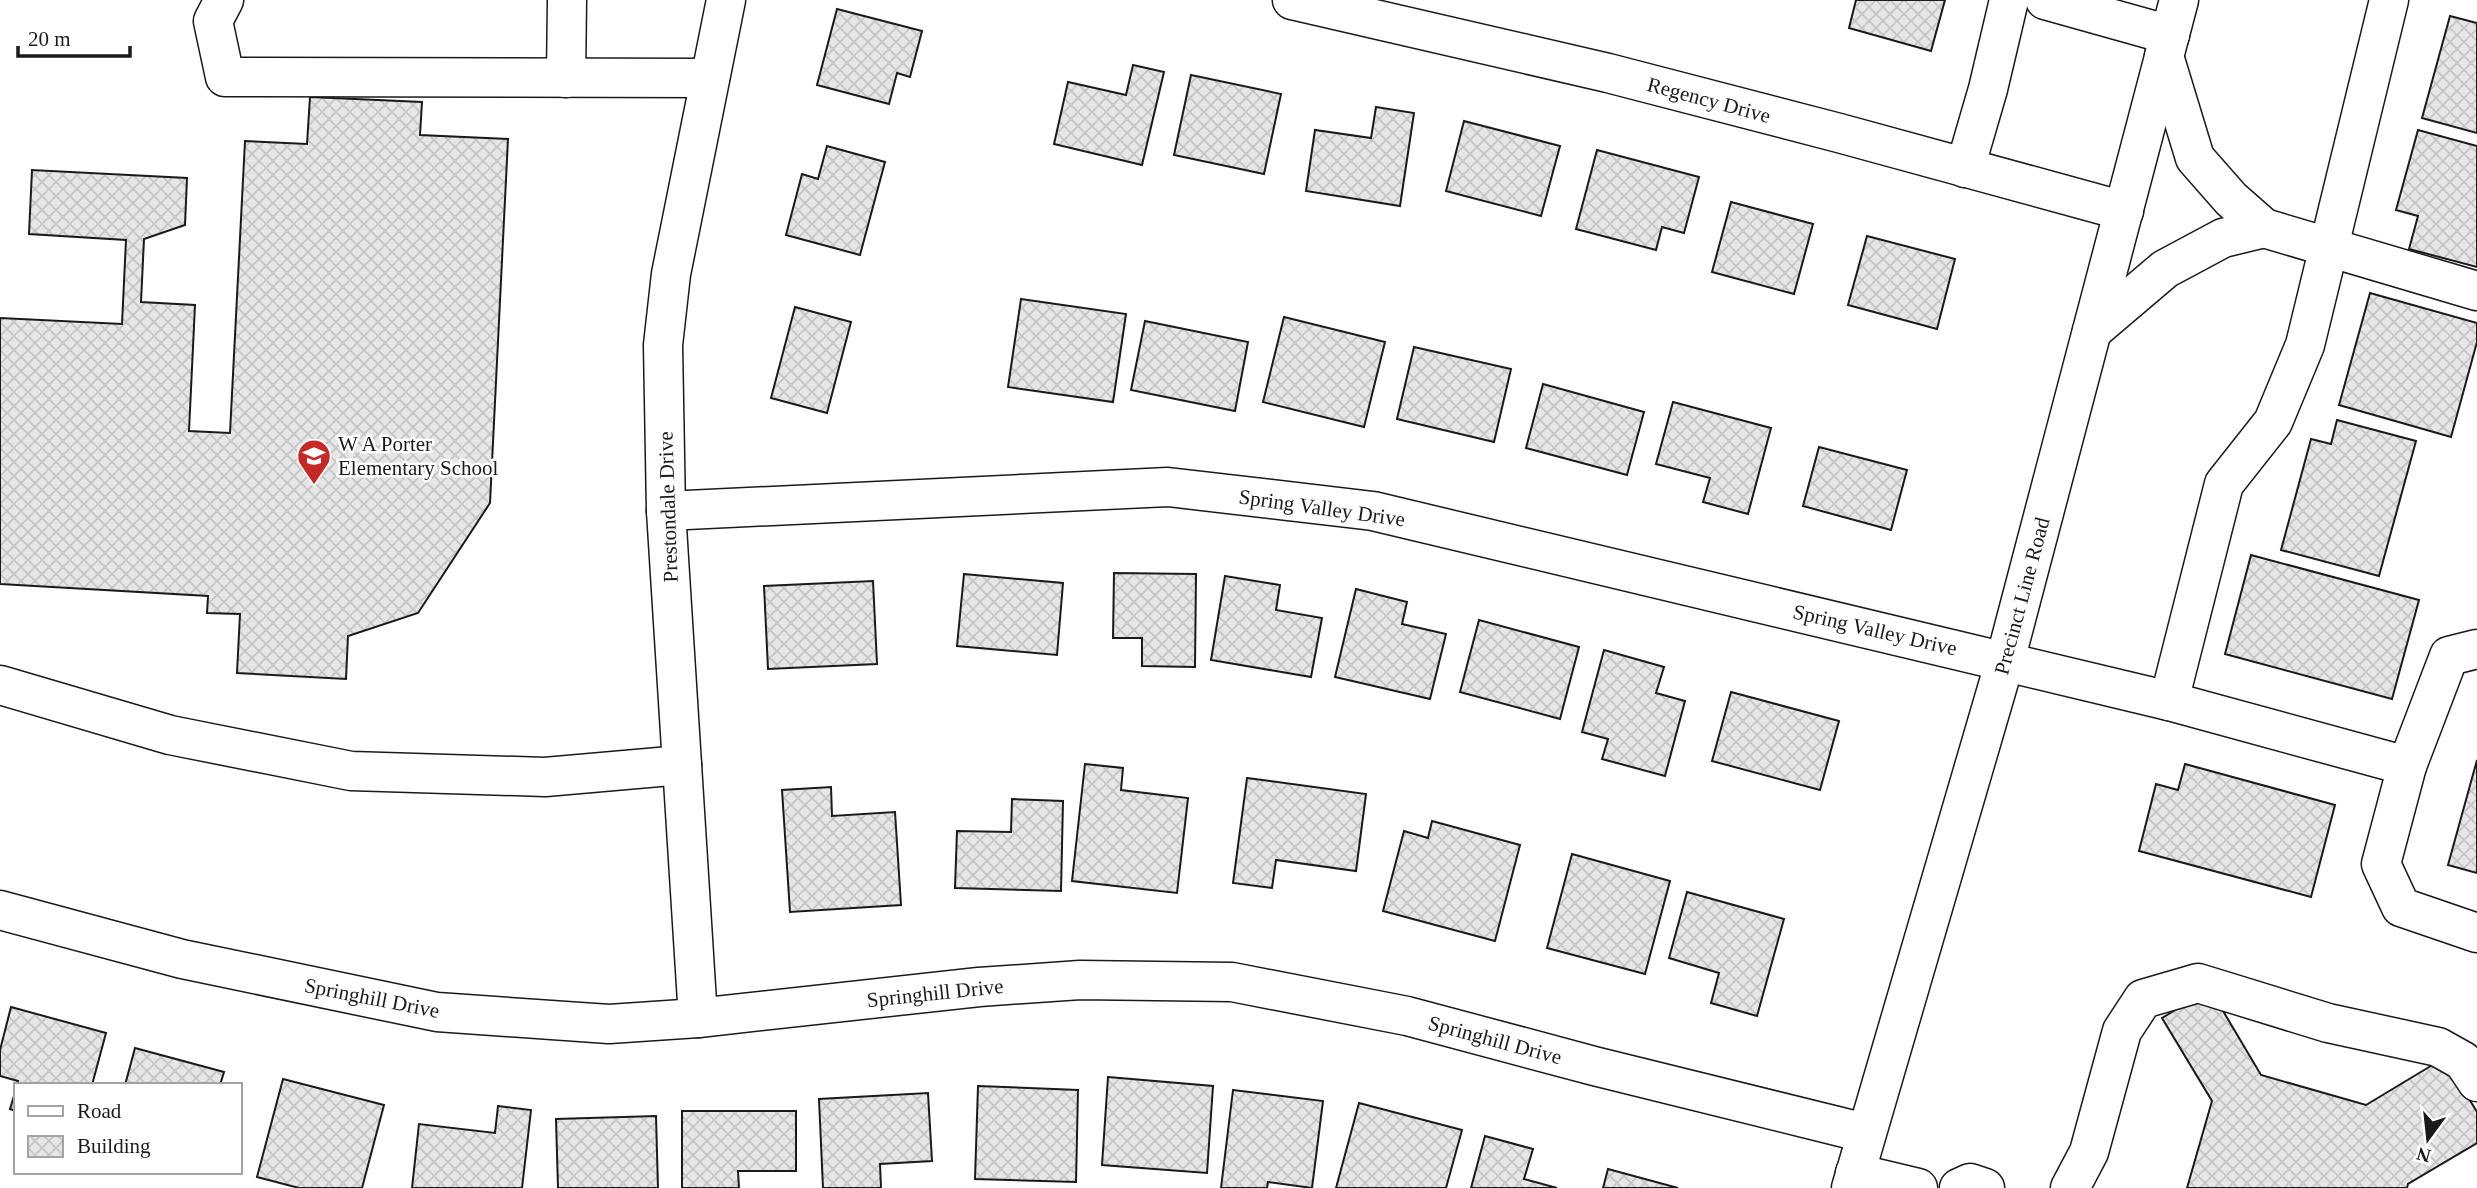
<svg xmlns="http://www.w3.org/2000/svg" width="2477" height="1188" viewBox="0 0 2477 1188" font-family="Georgia,serif">
<style>
.building{fill:url(#building-cross-hatch);stroke:#1a1a1a;stroke-width:2}
.lines{fill:none;stroke-linecap:round;stroke-linejoin:round}
.minor-casing{stroke:#1a1a1a;stroke-width:41}
.major-casing{stroke:#1a1a1a;stroke-width:41}
.minor{stroke:#fff;stroke-width:38}
.major{stroke:#fff;stroke-width:38}
.labels{text-anchor:middle;dominant-baseline:central;stroke-width:5;stroke-linejoin:round;paint-order:stroke}
.street-label{font-size:21px;fill:#1a1a1a;stroke:#fff}
.poi-label{font-size:21px;fill:#1a1a1a;stroke:#fff;text-anchor:start}
</style>
<defs>
<pattern id="building-cross-hatch" width="8" height="8" patternUnits="userSpaceOnUse" patternTransform="scale(1.75)"><rect width="8" height="8" fill="#e6e6e6"/><path d="M0 0l8 8M0 8l8-8" fill="none" stroke="#c5c5c5"/></pattern>
</defs>
<rect width="100%" height="100%" fill="#fff"/>
<!-- building -->
<g class="building">
<path d="M 1856,0 L 1945,0 L 1931,51 L 1849,28 Z"/>
<path d="M 837,9 L 922,31 L 910,77 L 897,73 L 889,104 L 817,85 Z"/>
<path d="M 2450,16 L 2477,23 L 2477,133 L 2422,118 Z"/>
<path d="M 1133,65 L 1164,72 L 1142,165 L 1054,144 L 1068,82 L 1126,95 Z"/>
<path d="M 1191,75 L 1281,94 L 1264,174 L 1174,155 Z"/>
<path d="M 310,97 L 422,102 L 420,135 L 508,139 L 490,503 L 418,613 L 348,636 L 346,679 L 237,673 L 240,614 L 207,613 L 208,596 L 0,584 L 0,318 L 122,324 L 126,240 L 29,234 L 32,170 L 187,178 L 185,225 L 144,239 L 141,302 L 195,305 L 189,431 L 230,433 L 245,141 L 307,144 Z"/>
<path d="M 1376,107 L 1414,113 L 1400,206 L 1306,191 L 1315,130 L 1371,138 Z"/>
<path d="M 1464,121 L 1560,146 L 1541,216 L 1446,191 Z"/>
<path d="M 2418,130 L 2477,146 L 2477,267 L 2409,249 L 2418,216 L 2396,210 Z"/>
<path d="M 827,146 L 885,162 L 860,255 L 786,235 L 802,174 L 818,179 Z"/>
<path d="M 1597,150 L 1699,177 L 1684,233 L 1662,227 L 1656,250 L 1576,229 Z"/>
<path d="M 1731,202 L 1813,224 L 1794,294 L 1712,272 Z"/>
<path d="M 1867,236 L 1955,259 L 1937,329 L 1848,305 Z"/>
<path d="M 2370,293 L 2477,323 L 2477,342 L 2451,437 L 2339,405 Z"/>
<path d="M 1021,299 L 1126,314 L 1113,402 L 1008,387 Z"/>
<path d="M 795,307 L 851,322 L 827,413 L 771,398 Z"/>
<path d="M 1284,317 L 1385,342 L 1364,427 L 1263,402 Z"/>
<path d="M 1145,321 L 1248,342 L 1235,411 L 1131,390 Z"/>
<path d="M 1414,347 L 1511,369 L 1494,442 L 1397,419 Z"/>
<path d="M 1543,384 L 1644,412 L 1627,475 L 1526,448 Z"/>
<path d="M 1673,402 L 1771,428 L 1748,514 L 1703,502 L 1710,478 L 1656,464 Z"/>
<path d="M 2337,420 L 2416,441 L 2379,576 L 2281,550 L 2311,439 L 2331,444 Z"/>
<path d="M 1819,447 L 1907,470 L 1891,530 L 1803,506 Z"/>
<path d="M 2251,555 L 2419,600 L 2392,699 L 2225,654 Z"/>
<path d="M 1114,573 L 1196,574 L 1195,667 L 1142,666 L 1142,638 L 1113,638 Z"/>
<path d="M 964,574 L 1063,583 L 1057,655 L 957,646 Z"/>
<path d="M 1225,576 L 1280,585 L 1276,610 L 1322,618 L 1311,677 L 1211,660 Z"/>
<path d="M 873,581 L 877,664 L 768,669 L 764,586 Z"/>
<path d="M 1356,589 L 1407,602 L 1402,624 L 1446,634 L 1430,699 L 1335,677 Z"/>
<path d="M 1479,620 L 1579,647 L 1560,719 L 1460,692 Z"/>
<path d="M 1604,650 L 1664,667 L 1656,693 L 1685,701 L 1665,776 L 1602,759 L 1608,739 L 1582,732 Z"/>
<path d="M 1731,692 L 1839,721 L 1820,790 L 1712,761 Z"/>
<path d="M 2477,760 L 2477,873 L 2448,865 Z"/>
<path d="M 1085,764 L 1123,768 L 1121,790 L 1188,798 L 1177,893 L 1072,881 Z"/>
<path d="M 2185,764 L 2335,805 L 2311,897 L 2139,851 L 2156,784 L 2178,790 Z"/>
<path d="M 1247,778 L 1366,794 L 1356,871 L 1276,860 L 1272,888 L 1233,883 Z"/>
<path d="M 831,787 L 832,816 L 895,812 L 901,905 L 790,912 L 782,790 Z"/>
<path d="M 1012,799 L 1063,801 L 1061,891 L 955,888 L 957,831 L 1011,832 Z"/>
<path d="M 1432,821 L 1520,845 L 1495,941 L 1383,911 L 1404,831 L 1428,838 Z"/>
<path d="M 1572,854 L 1670,881 L 1645,974 L 1547,948 Z"/>
<path d="M 1687,892 L 1784,919 L 1757,1016 L 1711,1003 L 1719,973 L 1669,958 Z"/>
<path d="M 2210,989 L 2261,1075 L 2366,1105 L 2444,1058 L 2477,1112 L 2477,1143 L 2408,1184 L 2407,1188 L 2187,1188 L 2212,1101 L 2162,1018 Z"/>
<path d="M 11,1007 L 106,1033 L 92,1085 L 17,1085 L 18,1081 L 0,1076 L 0,1050 Z"/>
<path d="M 135,1048 L 224,1072 L 220,1085 L 125,1085 Z"/>
<path d="M 1108,1077 L 1213,1086 L 1207,1173 L 1102,1165 Z"/>
<path d="M 283,1079 L 384,1105 L 362,1188 L 299,1188 L 257,1177 Z"/>
<path d="M 978,1086 L 1078,1090 L 1076,1182 L 975,1179 Z"/>
<path d="M 16,1089 L 16,1111 L 10,1109 Z"/>
<path d="M 1233,1090 L 1323,1101 L 1312,1188 L 1268,1182 L 1267,1188 L 1221,1188 Z"/>
<path d="M 928,1093 L 932,1161 L 880,1164 L 881,1188 L 823,1188 L 819,1099 Z"/>
<path d="M 1359,1103 L 1462,1130 L 1446,1188 L 1336,1188 Z"/>
<path d="M 498,1106 L 531,1110 L 522,1188 L 412,1188 L 419,1124 L 495,1133 Z"/>
<path d="M 682,1111 L 796,1111 L 796,1171 L 738,1171 L 739,1188 L 682,1188 Z"/>
<path d="M 656,1116 L 658,1188 L 558,1188 L 556,1119 Z"/>
<path d="M 1485,1136 L 1533,1149 L 1524,1179 L 1557,1188 L 1471,1188 Z"/>
<path d="M 1608,1169 L 1678,1188 L 1603,1188 Z"/>
</g>
<g class="lines">
<!-- minor casing -->
<g class="minor-casing">
<g id="minor">
<path d="M 224,0 L 213,21 L 225,77 L 710,78"/>
<path d="M 1292,0 L 1608,73 L 1839,133 L 2124,211"/>
<path d="M 2045,0 L 2170,35"/>
<path d="M 2164,56 L 2195,158 L 2231,199 L 2264,228 L 2477,291"/>
<path d="M 566,78 L 567,0"/>
<path d="M 1965,168 L 1988,89 L 2009,0"/>
<path d="M 2092,331 L 2165,269 L 2223,238 L 2264,228"/>
<path d="M 666,511 L 1168,487 L 1373,511 L 2169,701 L 2407,766 L 2381,864 L 2401,907 L 2477,933"/>
<path d="M 0,685 L 170,735 L 351,771 L 545,777 L 682,765"/>
<path d="M 2169,701 L 2224,484 L 2273,422 L 2305,345 L 2389,0"/>
<path d="M 2407,766 L 2449,656 L 2477,649"/>
<path d="M 0,910 L 182,959 L 437,1012 L 609,1024 L 698,1018 L 979,987 L 1080,980 L 1232,982 L 1407,1016 L 1594,1066 L 1865,1133"/>
<path d="M 698,1018 L 666,511 L 663,345 L 671,274 L 726,0"/>
<path d="M 1855,1173 L 1918,1188"/>
<path d="M 1959,1188 L 1970,1183 L 1985,1188"/>
<path d="M 2070,1188 L 2089,1152 L 2122,1031 L 2143,999 L 2198,983 L 2328,1023 L 2438,1047 L 2463,1061 L 2477,1082"/>
</g>
</g>
<!-- major casing -->
<g class="major-casing">
<path id="major" d="M 1851,1188 L 2005,661 L 2179,0"/>
</g>
<!-- minor -->
<use href="#minor" class="minor"/>
<!-- major -->
<use href="#major" class="major"/>
</g>
<!-- icons -->
<defs>
<g id="school-pin" transform="scale(1.75)"><path d="M0 17L-7.5 6A9.5 9.5 0 1 1 7.5 6Z" fill="#c62828" stroke="#fff"/><path d="M0-5L7-2L0 1L-7-2ZM-4 1L0 2.5L4 1V4Q0 6-4 4Z" fill="#fff"/></g>
</defs>
<g fill-rule="evenodd">
<use href="#school-pin" x="314" y="456"/>
</g>
<g class="labels">
<!-- street labels -->
<g class="street-label">
<text transform="translate(1709 100) rotate(15)">Regency Drive</text>
<text transform="translate(668 507) rotate(-92)">Prestondale Drive</text>
<text transform="translate(1322 508) rotate(8)">Spring Valley Drive</text>
<text transform="translate(2022 596) rotate(-75)">Precinct Line Road</text>
<text transform="translate(1875 630) rotate(13)">Spring Valley Drive</text>
<text transform="translate(935 993) rotate(-6)">Springhill Drive</text>
<text transform="translate(372 998) rotate(11)">Springhill Drive</text>
<text transform="translate(1495 1040) rotate(15)">Springhill Drive</text>
</g>
<!-- poi labels -->
<g class="poi-label">
<text x="338" y="444">W A Porter<tspan x="338" dy="24">Elementary School</tspan></text>
</g>
</g>
<!-- legend -->
<rect x="14" y="1083" width="228" height="91" fill="#ffffff" stroke="#a3a3a3" stroke-width="2"/>
<rect x="28" y="1106" width="35" height="10" fill="#ffffff" stroke="#a3a3a3" stroke-width="2"/>
<text x="77" y="1118" font-size="21" fill="#1a1a1a">Road</text>
<rect x="28" y="1136" width="35" height="21" fill="url(#building-cross-hatch)" stroke="#a3a3a3" stroke-width="2"/>
<text x="77" y="1153" font-size="21" fill="#1a1a1a">Building</text>
<!-- north arrow -->
<g transform="translate(2428 1139) rotate(195)" stroke="#ffffff" stroke-width="5" paint-order="stroke">
<path d="M0-5L12 26L0 18L-12 26Z" fill="#1a1a1a"/>
<text y="-10" font-size="19" font-weight="bold" text-anchor="middle" fill="#1a1a1a">N</text>
</g>
<!-- scale -->
<path d="M18 46v10h112v-10" fill="none" stroke="#1a1a1a" stroke-width="3.5"/>
<text x="28" y="46" font-size="21" fill="#1a1a1a" stroke="#ffffff" stroke-width="5" paint-order="stroke">20 m</text>
</svg>
